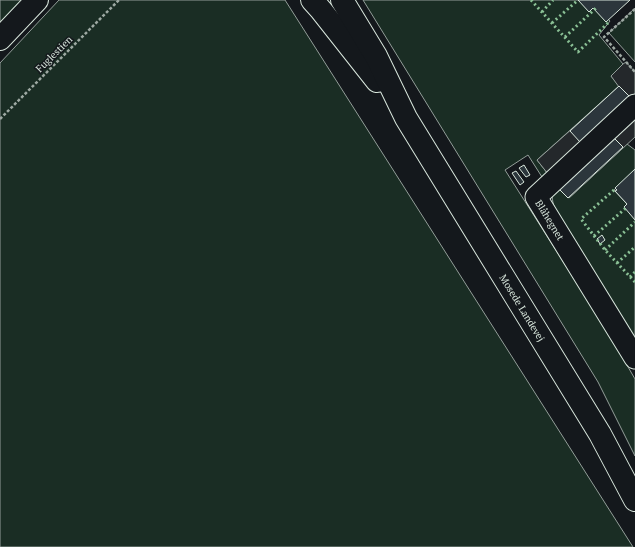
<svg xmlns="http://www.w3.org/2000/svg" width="635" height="547" viewBox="0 0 635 547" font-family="'PT Serif',serif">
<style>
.green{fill:#1a2d24;stroke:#939e99}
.parking{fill:#24282b;stroke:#939e99}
.building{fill:#2c363c;stroke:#d8e6dc}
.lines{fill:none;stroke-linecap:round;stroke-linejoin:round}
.minor-casing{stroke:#d8e6dc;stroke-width:23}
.major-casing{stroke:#d8e6dc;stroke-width:24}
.highway-casing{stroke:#d8e6dc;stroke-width:24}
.path{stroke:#9da8a2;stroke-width:2.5;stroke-dasharray:3 2;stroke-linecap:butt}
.minor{stroke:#14181c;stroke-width:21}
.major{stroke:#14181c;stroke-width:22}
.highway{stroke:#14181c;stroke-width:22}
.hedge{stroke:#8ac095;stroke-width:3;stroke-dasharray:2 3;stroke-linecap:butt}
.labels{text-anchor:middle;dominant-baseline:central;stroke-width:3;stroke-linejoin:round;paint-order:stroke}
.street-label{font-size:10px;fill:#d8e6dc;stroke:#14181c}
</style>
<rect width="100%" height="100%" fill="#14181c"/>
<!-- green -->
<g class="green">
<path d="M 0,0 L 24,0 L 0,26 Z"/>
<path d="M 59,0 L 285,0 L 633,547 L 0,547 L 0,63 Z"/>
<path d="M 363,0 L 590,0 L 610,21 L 599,35 L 623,64 L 611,76 L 619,86 L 537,160 L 548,174 L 542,177 L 528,155 L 505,170 L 606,329 L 635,379 L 635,456 L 598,382 Z"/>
<path d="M 635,8 L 635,62 L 609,33 Z"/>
<path d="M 627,144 L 635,150 L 635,171 L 614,190 L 635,213 L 635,343 L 559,216 C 554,207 552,203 552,192 L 559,189 L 569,198 Z"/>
</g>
<!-- parking -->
<path class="parking" d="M 626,62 L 635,72 L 635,137 L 569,198 L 559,189 L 552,192 L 542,177 L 548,174 L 537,160 L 619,87 L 611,76 L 623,64 Z"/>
<!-- building -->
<g class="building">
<path d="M 578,0 L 630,0 L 606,22 L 593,8 L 589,12 Z"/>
<path d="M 619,86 L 629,96 L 580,142 L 570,131 Z"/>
<path d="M 613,137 L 623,147 L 568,198 L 558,188 Z"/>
<path d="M 524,165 L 530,175 L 526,177 L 519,168 Z"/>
<path d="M 635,169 L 635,220 L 624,207 L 627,204 L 615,191 L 617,190 L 615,188 Z"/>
<path d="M 516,171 L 524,182 L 520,185 L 512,173 Z"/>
<path d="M 602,235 L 605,240 L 600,244 L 597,239 Z"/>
</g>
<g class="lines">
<!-- minor casing -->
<g class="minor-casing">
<g id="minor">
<path id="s1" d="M 635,105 L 536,197 L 635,358"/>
</g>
</g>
<!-- major casing -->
<g class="major-casing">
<g id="major">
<path d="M 312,0 L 321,10 L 377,81"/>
<path id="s2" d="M 342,0 L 376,56 L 406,118 L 600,434 L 635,500"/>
</g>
</g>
<!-- highway casing -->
<g class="highway-casing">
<path id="highway" d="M 0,39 L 37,0"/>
</g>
<!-- path -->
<g class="path">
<path d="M 635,9 L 604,37 L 635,72"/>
<path d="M 0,119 L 119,0"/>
</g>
<!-- minor -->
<use href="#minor" class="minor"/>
<!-- major -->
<use href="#major" class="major"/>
<!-- highway -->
<use href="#highway" class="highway"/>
<!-- hedge -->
<g class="hedge">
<path d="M 531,0 L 578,52 L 610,21"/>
<path d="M 542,12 L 553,0"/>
<path d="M 552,23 L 578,0"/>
<path d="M 565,37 L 596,8"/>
<path d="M 614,190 L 581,219 L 605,250 L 635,282"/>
<path d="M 594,236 L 627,207"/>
<path d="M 605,250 L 635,222"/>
<path d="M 617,263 L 635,247"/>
<path d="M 630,277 L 635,272"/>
</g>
</g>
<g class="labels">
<!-- street labels -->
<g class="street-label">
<text transform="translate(54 54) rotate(-45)">Fuglestien</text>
<text stroke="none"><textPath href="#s1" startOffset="162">Blåhegnet</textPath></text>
<text stroke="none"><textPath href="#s2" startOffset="357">Mosede Landevej</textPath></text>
</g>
</g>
</svg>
